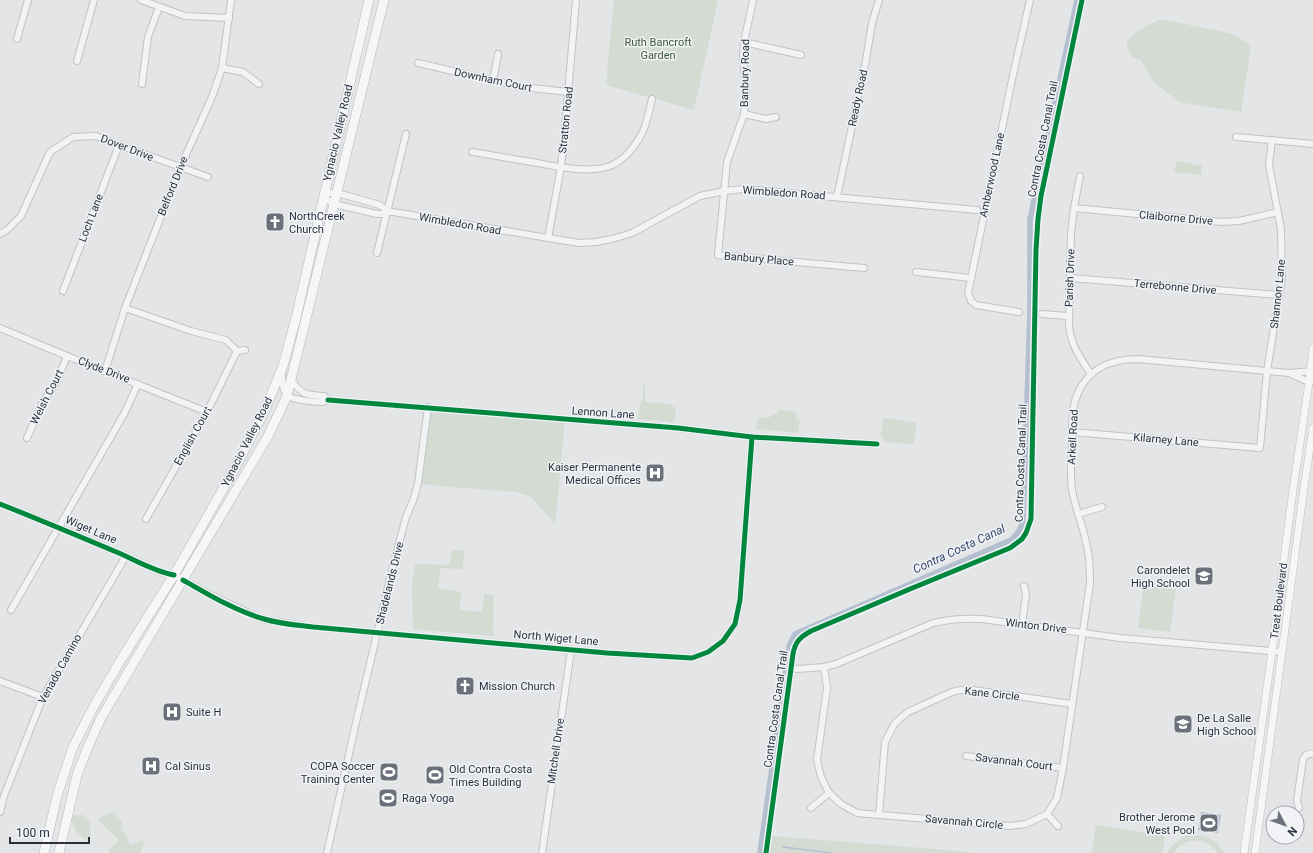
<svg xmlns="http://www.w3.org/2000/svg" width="1313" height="853" viewBox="0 0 1313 853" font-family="Roboto,sans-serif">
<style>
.green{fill:#d3dbd3}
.water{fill:#b4bfcf}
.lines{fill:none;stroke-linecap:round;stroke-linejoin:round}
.stream{stroke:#b4bfcf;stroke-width:1.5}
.canal{stroke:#b4bfcf;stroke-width:5.5}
.minor-casing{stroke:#c1c3c5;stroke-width:8}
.major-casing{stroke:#c0c1c4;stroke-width:8}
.highway-casing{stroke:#b5b8bc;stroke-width:10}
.minor{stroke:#f2f3f4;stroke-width:6}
.major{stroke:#f6f6f6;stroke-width:7}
.highway{stroke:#f6f6f6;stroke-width:9}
.cycleway-casing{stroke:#f1f3f6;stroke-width:8}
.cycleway{stroke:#00873e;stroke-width:5}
.labels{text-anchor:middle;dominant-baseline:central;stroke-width:3;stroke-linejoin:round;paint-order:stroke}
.park-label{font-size:11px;fill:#3d593a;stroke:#f1f3f6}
.street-label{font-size:11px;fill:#2b313f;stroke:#f1f3f6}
.poi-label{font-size:11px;fill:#2b313f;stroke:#f1f3f6;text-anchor:start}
.water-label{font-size:12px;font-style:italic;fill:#394c6f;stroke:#f1f3f6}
</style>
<rect width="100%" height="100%" fill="#e3e5e7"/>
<!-- green -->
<g class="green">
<path d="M 614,0 L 718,0 L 694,110 L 606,85 Z"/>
<path d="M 1161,19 L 1234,34 L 1251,46 L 1241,112 L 1179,102 L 1153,81 L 1141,60 L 1133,58 C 1131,54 1126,48 1127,43 C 1129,33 1153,23 1161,19 Z"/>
<path d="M 1177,161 L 1202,166 L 1201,175 L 1190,173 L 1190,174 L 1174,172 Z"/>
<path d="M 644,383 L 645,383 L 645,402 L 672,404 L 672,407 L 676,407 L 674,422 L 637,419 L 644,390 L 643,389 Z"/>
<path d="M 428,407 L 565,420 L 555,525 L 536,502 L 529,496 L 515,492 L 438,486 L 418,483 Z"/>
<path d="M 778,409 L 797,412 L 796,419 L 800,420 L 798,433 L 756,429 L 758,419 L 761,419 L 762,417 L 768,418 L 778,412 Z"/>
<path d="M 884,418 L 917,423 L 913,444 L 885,442 L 881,435 Z"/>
<path d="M 452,550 L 464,550 L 463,569 L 440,568 L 438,588 L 461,592 L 460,610 L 482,612 L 484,594 L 494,595 L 493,636 L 413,629 L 412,583 L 415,565 L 416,564 L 449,565 L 450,563 Z"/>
<path d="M 1144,582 L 1176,587 L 1170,632 L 1138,628 Z"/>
<path d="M 112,811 L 121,820 L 123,825 L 121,829 L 127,836 L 130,845 L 138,842 L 144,840 L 141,853 L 110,853 L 108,851 L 119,840 L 98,820 Z"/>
<path d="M 76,815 L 83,815 L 89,819 L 91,835 L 86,840 L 75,830 L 71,818 Z"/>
<path d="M 1096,825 L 1165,836 L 1162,853 L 1092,853 Z"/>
<path d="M 1189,835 C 1204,834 1217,839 1224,853 L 1218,853 C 1207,837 1184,836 1174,853 L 1167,853 C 1172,844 1179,838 1189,835 Z"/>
<path d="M 772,836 L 947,850 L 975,853 L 769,853 Z"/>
</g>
<!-- water -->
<path class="water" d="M 1201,812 L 1221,815 L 1218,833 L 1198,830 Z"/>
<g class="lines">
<!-- stream -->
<path class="stream" d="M 783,847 L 832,853"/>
<!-- canal -->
<path class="canal" d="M 760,853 L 789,646 L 795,634 L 1011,540 C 1017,535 1021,529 1023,521 L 1030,311 L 1030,219 L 1077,0"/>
<!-- minor casing -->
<g class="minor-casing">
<g id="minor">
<path d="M 141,0 L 185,16 L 229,18"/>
<path d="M 753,0 L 744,42 L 743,55 L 746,91 L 744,114 L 727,162 L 718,255 L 864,268"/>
<path d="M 17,39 L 28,0"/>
<path d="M 744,42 L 801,55"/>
<path d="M 77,61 L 94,0"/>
<path d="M 418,63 L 522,87 L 568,92"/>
<path d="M 222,68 L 243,72 L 259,84"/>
<path d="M 493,81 L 498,54"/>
<path d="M 142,84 L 148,37 L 159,7"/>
<path d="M 744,114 L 766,119 L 776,117"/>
<path d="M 1236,137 L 1313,144"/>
<path d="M 472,152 C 492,155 512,159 532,162 C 555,166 587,174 610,166 C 623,161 634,148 640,137 C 647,126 649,111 652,99"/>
<path d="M 1080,176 L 1074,208 L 1071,233 L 1069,326 C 1071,345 1080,358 1091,374"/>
<path d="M 837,197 L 866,60 L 872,23 L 879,0"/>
<path d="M 1074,208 L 1222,222 L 1239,221 L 1278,212"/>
<path d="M 387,211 L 380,205 L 337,193 L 330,193 L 324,195 L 328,200 L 334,204 L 377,214 L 383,214 L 387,211 L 548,238 L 579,243 L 596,242 L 612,239 L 632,233 L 700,196 L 724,191 L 744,189 L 977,210"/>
<path d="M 0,234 L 7,230 L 21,216 L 50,152 L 73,137 L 96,136 L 119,145 L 208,177"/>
<path d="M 548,238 L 561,167 L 565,129 L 576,0"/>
<path d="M 377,253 L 406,134"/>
<path d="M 916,272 L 971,278"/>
<path d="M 1071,278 L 1279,295"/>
<path d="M 63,291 L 119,145"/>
<path d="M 125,308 L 191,331 L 226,340 L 237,351 L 207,412 L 146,519"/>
<path d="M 1019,312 L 976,305 L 971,301 L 968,293 L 1013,75 L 1030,0"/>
<path d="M 1042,314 L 1068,316"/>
<path d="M 0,328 L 67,356 L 207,412"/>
<path d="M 237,351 L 245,350"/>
<path d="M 105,371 L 125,308 L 180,168 L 212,97 L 222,68 L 231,0"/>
<path d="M 282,373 C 282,380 282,390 287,395 C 291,400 315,402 322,402 C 324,402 325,401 328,400 L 678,428 L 752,437 L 877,444"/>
<path d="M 1291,374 L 1309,382 L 1313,381"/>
<path d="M 291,380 C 302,395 307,395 324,396 L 328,400"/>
<path d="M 1072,432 L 1260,448 L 1267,371 L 1282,278 L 1281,229 L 1269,165 L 1272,140"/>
<path d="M 27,438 L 42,404 L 57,381 L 67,356"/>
<path d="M 0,504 L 58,527 L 126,556 L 161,572 L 174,575 L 203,591 L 255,616 L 266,620 L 313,627 L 607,653 L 692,658 L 708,652 L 723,641 L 735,624 L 740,600 L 752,437"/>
<path d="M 1078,514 L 1102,507"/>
<path d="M 11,610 L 124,414 L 138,384"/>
<path d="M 1022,624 L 1026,594 L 1024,586"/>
<path d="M 824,667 L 827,688 L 817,760 L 821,777 L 829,793 L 841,804 L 857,813 L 1010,826 L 1026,824 L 1047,814 L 1057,798 L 1063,768 L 1090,583 C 1090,573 1090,562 1088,552 C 1085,531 1076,511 1072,490 C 1070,474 1071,457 1072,441 C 1072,428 1071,414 1075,401 C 1084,371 1108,359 1138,359 L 1289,373 L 1313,371"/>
<path d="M 797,669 L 824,667 L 836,664 L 933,623 C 950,619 965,618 982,619 L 1120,638 L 1282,652"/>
<path d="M 0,681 L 43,697"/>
<path d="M 966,756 L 1063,768"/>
<path d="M 811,808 L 829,793"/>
<path d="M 1299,808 L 1297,801 L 1303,759 L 1306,755 L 1313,753"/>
<path d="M 0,812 L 4,796 L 43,697 L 126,556"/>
<path d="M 1047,814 L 1058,826"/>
<path d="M 879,815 L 885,742 L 895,723 L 908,712 L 952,692 L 961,690 L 973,690 L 1072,704"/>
<path d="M 327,853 L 355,727 L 392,570 L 406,517 L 414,498 L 418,483 L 428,407"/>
<path d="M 542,853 L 571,650"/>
</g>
</g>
<!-- major casing -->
<g class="major-casing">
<g id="major">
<path d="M 1244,853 L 1272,651 L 1293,490 L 1309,382 L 1313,348"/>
<path d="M 1255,853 L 1304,488 L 1313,428"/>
</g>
</g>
<!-- highway casing -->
<g class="highway-casing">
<g id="highway">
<path d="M 44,853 L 57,796 L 73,747 L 95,704 L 122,658 L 174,575 L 235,468 L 264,412 L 283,366 L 296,318 L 369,0"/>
<path d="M 59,853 L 77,775 L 88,747 L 101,718 L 268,436 L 287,396 L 384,0"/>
</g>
</g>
<!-- minor -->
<use href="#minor" class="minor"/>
<!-- major -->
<use href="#major" class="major"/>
<!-- highway -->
<use href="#highway" class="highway"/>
<!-- cycleway casing -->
<g class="cycleway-casing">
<g id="cycleway">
<path d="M 328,400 L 678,428 L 752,437 L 877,444"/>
<path d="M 0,504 C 38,519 76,535 114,551 C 134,559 153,571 174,575"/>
<path d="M 183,580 C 209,595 236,611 264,619 C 280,624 297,625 313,627 L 607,653 L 692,658 L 708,652 L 723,641 L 735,624 L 740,600 L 752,437"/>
<path d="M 766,853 L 793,654 C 795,642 800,637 811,631 L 910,589 L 1010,548 L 1022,539 L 1026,533 L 1031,519 L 1036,250 L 1038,219 L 1041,196 L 1082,0"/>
</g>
</g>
<!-- cycleway -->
<use href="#cycleway" class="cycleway"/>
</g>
<!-- icons -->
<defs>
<g id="church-square" transform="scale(1)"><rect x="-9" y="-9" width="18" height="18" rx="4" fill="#6b707a" stroke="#f1f3f6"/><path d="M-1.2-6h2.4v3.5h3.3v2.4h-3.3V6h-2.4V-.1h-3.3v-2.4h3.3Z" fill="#fff"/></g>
<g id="hospital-square" transform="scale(1)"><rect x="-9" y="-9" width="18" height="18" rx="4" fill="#6b707a" stroke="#f1f3f6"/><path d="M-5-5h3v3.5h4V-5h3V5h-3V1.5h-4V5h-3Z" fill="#fff"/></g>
<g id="school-square" transform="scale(1)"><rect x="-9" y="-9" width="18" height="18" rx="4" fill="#6b707a" stroke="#f1f3f6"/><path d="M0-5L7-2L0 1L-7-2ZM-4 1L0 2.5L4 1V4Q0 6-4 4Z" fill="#fff"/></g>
<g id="stadium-square" transform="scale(1)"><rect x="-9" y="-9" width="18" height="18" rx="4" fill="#6b707a" stroke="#f1f3f6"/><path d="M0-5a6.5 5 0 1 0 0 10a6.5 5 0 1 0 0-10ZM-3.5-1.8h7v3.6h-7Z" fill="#fff"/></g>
</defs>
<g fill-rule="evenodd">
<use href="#church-square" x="275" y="222"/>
<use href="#hospital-square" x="655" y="473"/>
<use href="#school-square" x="1204" y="576"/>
<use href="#church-square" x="465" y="686"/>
<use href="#hospital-square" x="172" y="712"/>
<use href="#school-square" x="1183" y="724"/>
<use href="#hospital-square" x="151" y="766"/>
<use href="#stadium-square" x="389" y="772"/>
<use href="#stadium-square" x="435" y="775"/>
<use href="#stadium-square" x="388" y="798"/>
<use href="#stadium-square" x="1209" y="823"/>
</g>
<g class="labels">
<!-- park labels -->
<g class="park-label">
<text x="658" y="42">Ruth Bancroft<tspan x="658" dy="13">Garden</tspan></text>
</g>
<!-- street labels -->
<g class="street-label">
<text transform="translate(745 73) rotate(-89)">Banbury Road</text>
<text transform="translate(493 80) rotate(12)">Downham Court</text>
<text transform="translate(858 98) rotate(-78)">Ready Road</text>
<text transform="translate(566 120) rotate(-84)">Stratton Road</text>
<text transform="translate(338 133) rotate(-77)">Ygnacio Valley Road</text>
<text transform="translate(1043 139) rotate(-79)">Contra Costa Canal Trail</text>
<text transform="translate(127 148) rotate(21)">Dover Drive</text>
<text transform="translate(992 175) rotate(-78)">Amberwood Lane</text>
<text transform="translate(173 186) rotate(-68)">Belford Drive</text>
<text transform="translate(784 193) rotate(4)">Wimbledon Road</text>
<text transform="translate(91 218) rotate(-69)">Loch Lane</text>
<text transform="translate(1176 218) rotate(5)">Claiborne Drive</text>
<text transform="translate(460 224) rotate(10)">Wimbledon Road</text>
<text transform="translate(759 259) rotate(5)">Banbury Place</text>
<text transform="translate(1070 278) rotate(-88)">Parish Drive</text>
<text transform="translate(1175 287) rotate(5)">Terrebonne Drive</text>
<text transform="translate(1278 294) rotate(-84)">Shannon Lane</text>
<text transform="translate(104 370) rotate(21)">Clyde Drive</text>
<text transform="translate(47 397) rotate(-63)">Welsh Court</text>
<text transform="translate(603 413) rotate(4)">Lennon Lane</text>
<text transform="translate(193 436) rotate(-61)">English Court</text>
<text transform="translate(1073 437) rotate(-87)">Arkell Road</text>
<text transform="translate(1166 440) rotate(5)">Kilarney Lane</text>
<text transform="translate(247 442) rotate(-63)">Ygnacio Valley Road</text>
<text transform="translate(1021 463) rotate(-88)">Contra Costa Canal Trail</text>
<text transform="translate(91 530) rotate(23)">Wiget Lane</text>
<text transform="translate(390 583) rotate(-76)">Shadelands Drive</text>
<text transform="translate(1279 601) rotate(-83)">Treat Boulevard</text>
<text transform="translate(1036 626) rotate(7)">Winton Drive</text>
<text transform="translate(556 638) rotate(5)">North Wiget Lane</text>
<text transform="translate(60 669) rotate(-61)">Venado Camino</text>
<text transform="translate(992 694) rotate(6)">Kane Circle</text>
<text transform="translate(776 709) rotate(-82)">Contra Costa Canal Trail</text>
<text transform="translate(556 751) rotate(-82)">Mitchell Drive</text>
<text transform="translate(1014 762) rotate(7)">Savannah Court</text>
<text transform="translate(964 822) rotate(5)">Savannah Circle</text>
</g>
<!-- poi labels -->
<g class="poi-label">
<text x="289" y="216">NorthCreek<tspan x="289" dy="13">Church</tspan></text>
<text x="641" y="467" text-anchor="end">Kaiser Permanente<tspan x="641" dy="13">Medical Offices</tspan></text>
<text x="1190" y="570" text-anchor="end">Carondelet<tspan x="1190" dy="13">High School</tspan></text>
<text x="479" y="686">Mission Church</text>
<text x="186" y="712">Suite H</text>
<text x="1197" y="718">De La Salle<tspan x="1197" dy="13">High School</tspan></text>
<text x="165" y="766">Cal Sinus</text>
<text x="375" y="766" text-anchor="end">COPA Soccer<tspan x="375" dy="13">Training Center</tspan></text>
<text x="449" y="769">Old Contra Costa<tspan x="449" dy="13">Times Building</tspan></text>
<text x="402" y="798">Raga Yoga</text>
<text x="1195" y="817" text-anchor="end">Brother Jerome<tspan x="1195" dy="13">West Pool</tspan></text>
</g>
<!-- water labels -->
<g class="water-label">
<text transform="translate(959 549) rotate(-25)">Contra Costa Canal</text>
</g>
</g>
<!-- north arrow -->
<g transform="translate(1285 825) rotate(131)"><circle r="19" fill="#f1f3f6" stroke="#a2a5ad"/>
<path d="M0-3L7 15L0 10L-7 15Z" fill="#6b707a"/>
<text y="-6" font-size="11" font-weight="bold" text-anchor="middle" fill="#2b313f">N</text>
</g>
<!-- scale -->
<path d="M10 837v6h79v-6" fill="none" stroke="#2b313f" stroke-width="2"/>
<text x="16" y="837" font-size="12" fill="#2b313f" stroke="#f1f3f6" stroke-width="3" paint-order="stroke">100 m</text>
</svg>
